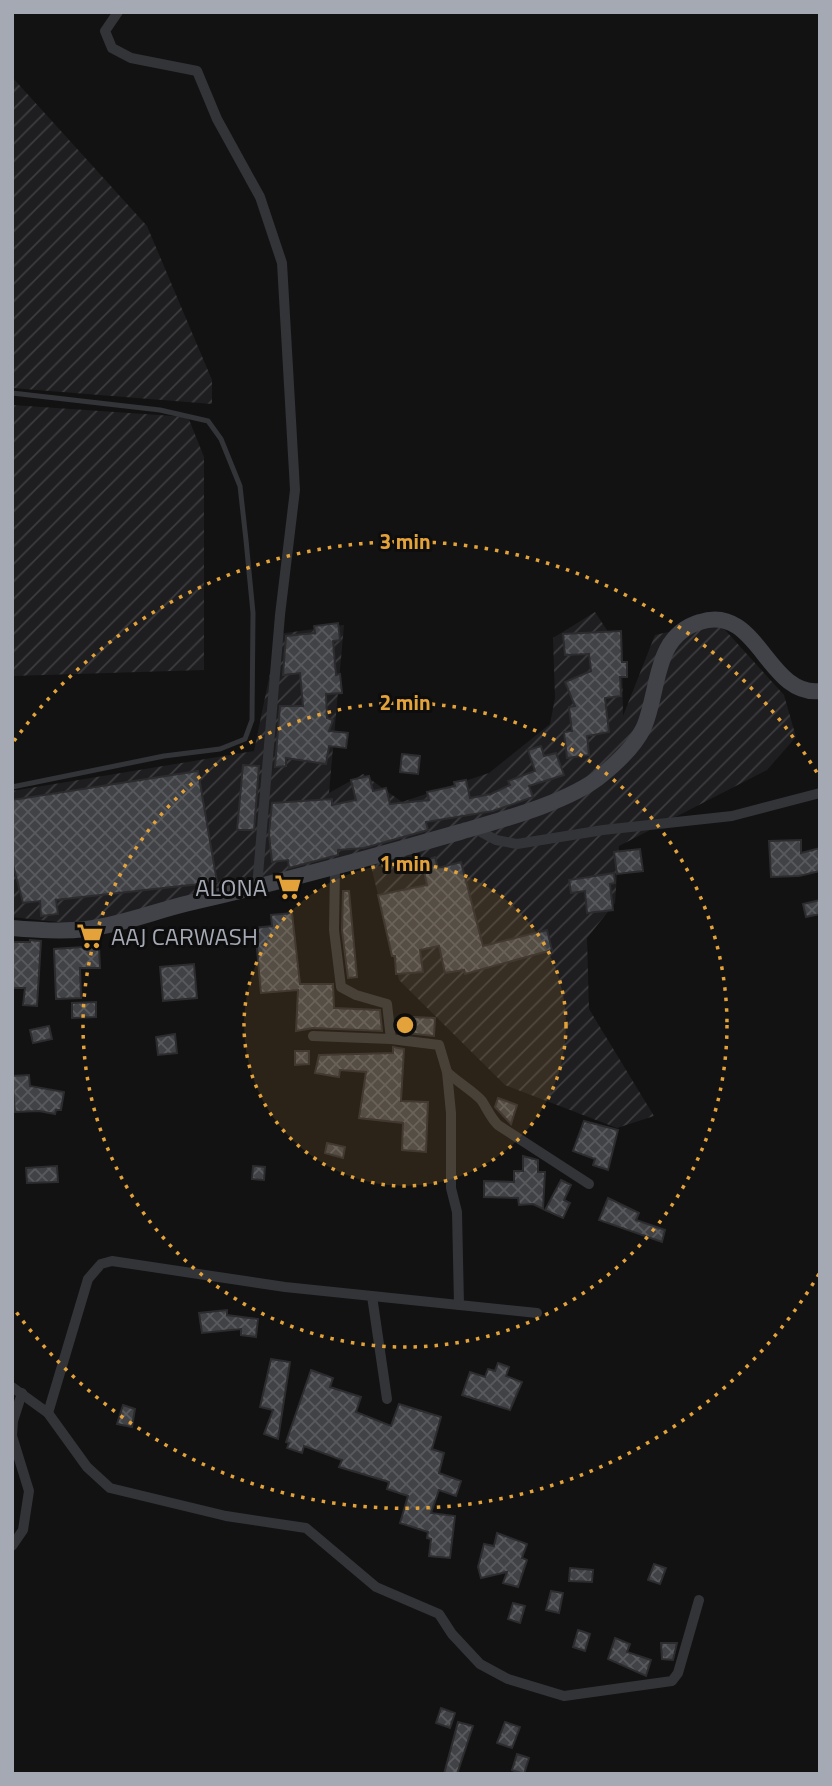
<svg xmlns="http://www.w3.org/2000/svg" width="832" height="1786" viewBox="0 0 832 1786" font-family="'Titillium Web',sans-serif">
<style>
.industrial{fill:url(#industrial-furrows)}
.building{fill:url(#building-cross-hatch);stroke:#2c2c2f;stroke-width:2}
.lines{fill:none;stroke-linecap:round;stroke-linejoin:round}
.lane{stroke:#333438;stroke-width:5}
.street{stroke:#333438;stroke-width:10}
.secondary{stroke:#414348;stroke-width:16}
.ring{fill:none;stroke:#e3a23a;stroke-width:3.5;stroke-dasharray:3.5 7}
.labels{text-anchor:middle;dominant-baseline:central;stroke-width:6;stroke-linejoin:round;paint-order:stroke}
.poi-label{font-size:24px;fill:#a4a9b3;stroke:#0d0d0e;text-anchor:end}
.centre{fill:#e3a23a;stroke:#0d0d0e;stroke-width:3.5}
.ring-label{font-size:21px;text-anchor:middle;font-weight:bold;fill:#e3a23a;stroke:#0d0d0e;stroke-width:6;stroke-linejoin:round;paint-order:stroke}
</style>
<defs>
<pattern id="industrial-furrows" width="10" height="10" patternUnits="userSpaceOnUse" patternTransform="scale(1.75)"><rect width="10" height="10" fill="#1e1e20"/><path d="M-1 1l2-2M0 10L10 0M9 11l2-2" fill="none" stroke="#3c3c3e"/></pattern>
<pattern id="building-cross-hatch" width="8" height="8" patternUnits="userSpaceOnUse" patternTransform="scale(1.75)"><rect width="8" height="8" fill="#414246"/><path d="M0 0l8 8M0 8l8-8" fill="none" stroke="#595a5e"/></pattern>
</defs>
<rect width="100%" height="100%" fill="#121213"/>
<!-- industrial -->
<g class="industrial">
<path d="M 12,77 L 147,226 L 212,380 L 212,404 L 12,388 Z"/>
<path d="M 12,405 L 188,417 L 204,457 L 204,670 L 12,676 Z"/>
<path d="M 595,612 L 622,653 L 623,716 L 655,635 L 717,621 L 784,695 L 796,737 L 767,770 L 619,846 L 615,903 L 587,938 L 589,1009 L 654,1116 L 617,1128 L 505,1085 L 399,980 L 368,854 L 85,925 L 12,917 L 12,791 L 254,751 L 278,634 L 344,625 L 329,793 L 363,774 L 402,802 L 489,773 L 550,724 L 555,698 L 553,638 Z"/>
</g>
<!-- building -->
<g class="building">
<path d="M 338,623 L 340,640 L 333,641 L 336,675 L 340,674 L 342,693 L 326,694 L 327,718 L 333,720 L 329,731 L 348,733 L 346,748 L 329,746 L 326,764 L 286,758 L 286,766 L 275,767 L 280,706 L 303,706 L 300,673 L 283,675 L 286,636 L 315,633 L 314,626 Z"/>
<path d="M 621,631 L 622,662 L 627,662 L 627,677 L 620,677 L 621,696 L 605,698 L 609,732 L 587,736 L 589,755 L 567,758 L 564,732 L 572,731 L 569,707 L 575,706 L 565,682 L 591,671 L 589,654 L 565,655 L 563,634 Z"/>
<path d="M 541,746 L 544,756 L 556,753 L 564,775 L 529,786 L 533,797 L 493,811 L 426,822 L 428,830 L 364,848 L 338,850 L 338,855 L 289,868 L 288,860 L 272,862 L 269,834 L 272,803 L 332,799 L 332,805 L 356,800 L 351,780 L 369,776 L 373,791 L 386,788 L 390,804 L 429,800 L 427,792 L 455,786 L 454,782 L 466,780 L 470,798 L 491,794 L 510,785 L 508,781 L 535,771 L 528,750 Z"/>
<path d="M 402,754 L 420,756 L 418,774 L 400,772 Z"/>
<path d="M 243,765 L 259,766 L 254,830 L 237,830 Z"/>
<path d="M 198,771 L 217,882 L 56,900 L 58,914 L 41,916 L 40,901 L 23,903 L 12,861 L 12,800 Z"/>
<path d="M 801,840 L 801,853 L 820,848 L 820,871 L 799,876 L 771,877 L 769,841 Z"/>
<path d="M 640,849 L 643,871 L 617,874 L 614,852 Z"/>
<path d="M 435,857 L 438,868 L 461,862 L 483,946 L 547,930 L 552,950 L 465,974 L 464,970 L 445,973 L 439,946 L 420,950 L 423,972 L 396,974 L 395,956 L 392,956 L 378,895 L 427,885 L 422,862 Z"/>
<path d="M 614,873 L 615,883 L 610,884 L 613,910 L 587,913 L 585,891 L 571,893 L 569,880 Z"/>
<path d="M 343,891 L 349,891 L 357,977 L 348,978 L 342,930 Z"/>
<path d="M 820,900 L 820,914 L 806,917 L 803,904 Z"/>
<path d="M 292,913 L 300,984 L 333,984 L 334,1008 L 380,1010 L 382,1031 L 313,1028 L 296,1031 L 298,990 L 261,993 L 255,928 L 272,926 L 271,915 Z"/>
<path d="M 30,940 L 41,941 L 37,1006 L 23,1005 L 25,988 L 12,988 L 12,942 L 30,942 Z"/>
<path d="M 99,946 L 100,968 L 80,968 L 81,998 L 56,999 L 54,949 Z"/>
<path d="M 194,964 L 197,998 L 163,1001 L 160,967 Z"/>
<path d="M 96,1002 L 96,1017 L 72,1018 L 72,1003 Z"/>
<path d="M 413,1017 L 435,1018 L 434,1036 L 398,1032 L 397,1020 L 413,1021 Z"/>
<path d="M 49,1026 L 52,1039 L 33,1043 L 30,1030 Z"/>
<path d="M 175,1034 L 177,1053 L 158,1055 L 156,1037 Z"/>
<path d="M 393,1047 L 404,1049 L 401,1101 L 428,1102 L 426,1152 L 402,1150 L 403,1123 L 359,1118 L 366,1072 L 340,1070 L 339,1077 L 315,1073 L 319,1055 L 393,1053 Z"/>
<path d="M 295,1051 L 309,1051 L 309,1064 L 295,1065 Z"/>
<path d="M 29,1075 L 30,1086 L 64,1092 L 61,1110 L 56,1110 L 55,1114 L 39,1111 L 15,1112 L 12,1076 Z"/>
<path d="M 498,1098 L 517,1105 L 511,1124 L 495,1107 Z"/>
<path d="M 584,1121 L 618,1130 L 608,1170 L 593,1165 L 595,1159 L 573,1151 Z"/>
<path d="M 327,1143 L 345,1147 L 343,1158 L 325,1153 Z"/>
<path d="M 523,1156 L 538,1160 L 538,1172 L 545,1172 L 543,1209 L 533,1204 L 519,1205 L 518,1198 L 484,1197 L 484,1181 L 514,1182 L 514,1171 L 523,1171 Z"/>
<path d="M 57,1166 L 58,1182 L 27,1183 L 26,1168 Z"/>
<path d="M 253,1166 L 265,1167 L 264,1180 L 252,1179 Z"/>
<path d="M 561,1180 L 571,1185 L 564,1200 L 570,1203 L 563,1218 L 545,1210 Z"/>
<path d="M 608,1198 L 639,1213 L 636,1220 L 665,1230 L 662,1242 L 599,1220 Z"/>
<path d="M 227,1310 L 227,1315 L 258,1319 L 256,1337 L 241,1335 L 241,1329 L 202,1333 L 199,1313 Z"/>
<path d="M 271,1359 L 290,1362 L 278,1439 L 264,1434 L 273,1410 L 260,1407 Z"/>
<path d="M 498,1363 L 509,1367 L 506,1376 L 522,1382 L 510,1410 L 462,1395 L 470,1372 L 485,1377 L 488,1369 L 495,1371 Z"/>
<path d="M 311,1370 L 333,1378 L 330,1387 L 361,1397 L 356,1412 L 391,1426 L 399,1404 L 441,1417 L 432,1449 L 444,1453 L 439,1473 L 461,1481 L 456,1496 L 439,1490 L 431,1513 L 455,1516 L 450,1558 L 429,1556 L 431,1539 L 427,1538 L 428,1532 L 400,1523 L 408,1496 L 387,1489 L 389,1482 L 339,1467 L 342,1460 L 304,1446 L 302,1453 L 287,1448 L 289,1443 L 286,1442 Z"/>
<path d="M 123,1405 L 135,1409 L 132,1427 L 117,1424 Z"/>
<path d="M 497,1533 L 527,1544 L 522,1558 L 527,1560 L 518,1587 L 503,1583 L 507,1572 L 481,1578 L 478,1567 L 484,1544 L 494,1546 Z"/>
<path d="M 654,1564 L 666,1568 L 660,1584 L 648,1580 Z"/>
<path d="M 570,1568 L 593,1570 L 592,1582 L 569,1581 Z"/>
<path d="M 551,1591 L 563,1593 L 559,1613 L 546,1610 Z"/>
<path d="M 513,1603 L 525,1606 L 520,1623 L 508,1619 Z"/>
<path d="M 578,1630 L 590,1634 L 585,1651 L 573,1647 Z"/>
<path d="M 615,1638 L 630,1644 L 627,1652 L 651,1660 L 646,1676 L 608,1659 Z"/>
<path d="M 661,1643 L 677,1643 L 673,1660 L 662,1659 Z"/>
<path d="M 441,1708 L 455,1713 L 450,1728 L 436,1723 Z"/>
<path d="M 458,1722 L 473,1726 L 457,1774 L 444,1774 Z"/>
<path d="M 505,1722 L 520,1727 L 512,1748 L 497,1743 Z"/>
<path d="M 517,1754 L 529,1758 L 524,1774 L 512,1770 Z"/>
</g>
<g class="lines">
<!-- lane -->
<path class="lane" d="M 12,393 L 160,410 L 208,421 L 221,439 L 240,486 L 246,540 L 253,613 L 252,720 L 245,739 L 220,749 L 164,756 L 12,787"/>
<!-- street -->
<g class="street">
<path d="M 118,12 L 105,31 L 112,48 L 131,58 L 197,71 L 217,119 L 260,197 L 282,263 L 295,490 L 280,615 L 257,887"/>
<path d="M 474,828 L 496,840 L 517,844 L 603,830 L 732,816 L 820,793"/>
<path d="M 335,869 L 334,930 L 341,987 L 356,995 L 387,1004 L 391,1039"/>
<path d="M 313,1036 L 391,1039 L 439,1045 L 447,1072 L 451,1113 L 451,1188 L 457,1212 L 459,1305"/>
<path d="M 447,1072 C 456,1081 476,1093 482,1101 C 488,1110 490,1117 498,1125 L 589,1184"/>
<path d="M 372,1296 L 387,1399"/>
<path d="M 12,1387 L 48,1413 L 87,1467 L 110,1488 L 226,1516 L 306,1528 L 376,1587 L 439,1614 L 452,1634 L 480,1664 L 508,1679 L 564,1696 L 672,1681 L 678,1673 L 699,1600"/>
<path d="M 48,1413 L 88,1279 L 101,1264 L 112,1261 L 285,1287 L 537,1313"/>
<path d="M 12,1546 L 23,1530 L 29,1491 L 12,1436 L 13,1421 L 22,1393"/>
</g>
<!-- secondary -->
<path class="secondary" d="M 12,928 C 37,930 62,932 86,929 C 121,925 155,911 189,903 C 280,882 370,858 460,832 C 501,820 570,802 602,775 C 618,762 635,746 644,727 C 660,689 653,636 700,622 C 758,603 767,697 820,691"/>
</g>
<!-- distance rings -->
<circle cx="405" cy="1025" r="161" fill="#e3a23a" fill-opacity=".12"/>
<g class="ring">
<circle cx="405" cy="1025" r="161"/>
<circle cx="405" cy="1025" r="322"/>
<path d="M819 1274A483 483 0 0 1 14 1309M14 741A483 483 0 0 1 819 776"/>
</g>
<!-- icons -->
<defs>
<g id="supermarket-bare" transform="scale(2.1)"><path d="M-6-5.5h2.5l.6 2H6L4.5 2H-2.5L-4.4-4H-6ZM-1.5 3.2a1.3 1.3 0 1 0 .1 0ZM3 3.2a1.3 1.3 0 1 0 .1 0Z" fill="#e3a23a" stroke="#0d0d0e" stroke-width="2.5" paint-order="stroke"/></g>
</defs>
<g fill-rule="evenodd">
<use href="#supermarket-bare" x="288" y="887"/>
<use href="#supermarket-bare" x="90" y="936"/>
</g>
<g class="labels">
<!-- poi labels -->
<g class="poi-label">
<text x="267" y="887">ALONA</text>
<text x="111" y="936" text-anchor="start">AAJ CARWASH</text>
</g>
</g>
<circle cx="405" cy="1025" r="10" class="centre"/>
<g class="ring-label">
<text x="405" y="549">3 min</text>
<text x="405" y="710">2 min</text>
<text x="405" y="871">1 min</text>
</g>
<!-- border -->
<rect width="832" height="1786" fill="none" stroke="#a4a9b3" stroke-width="28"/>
</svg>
